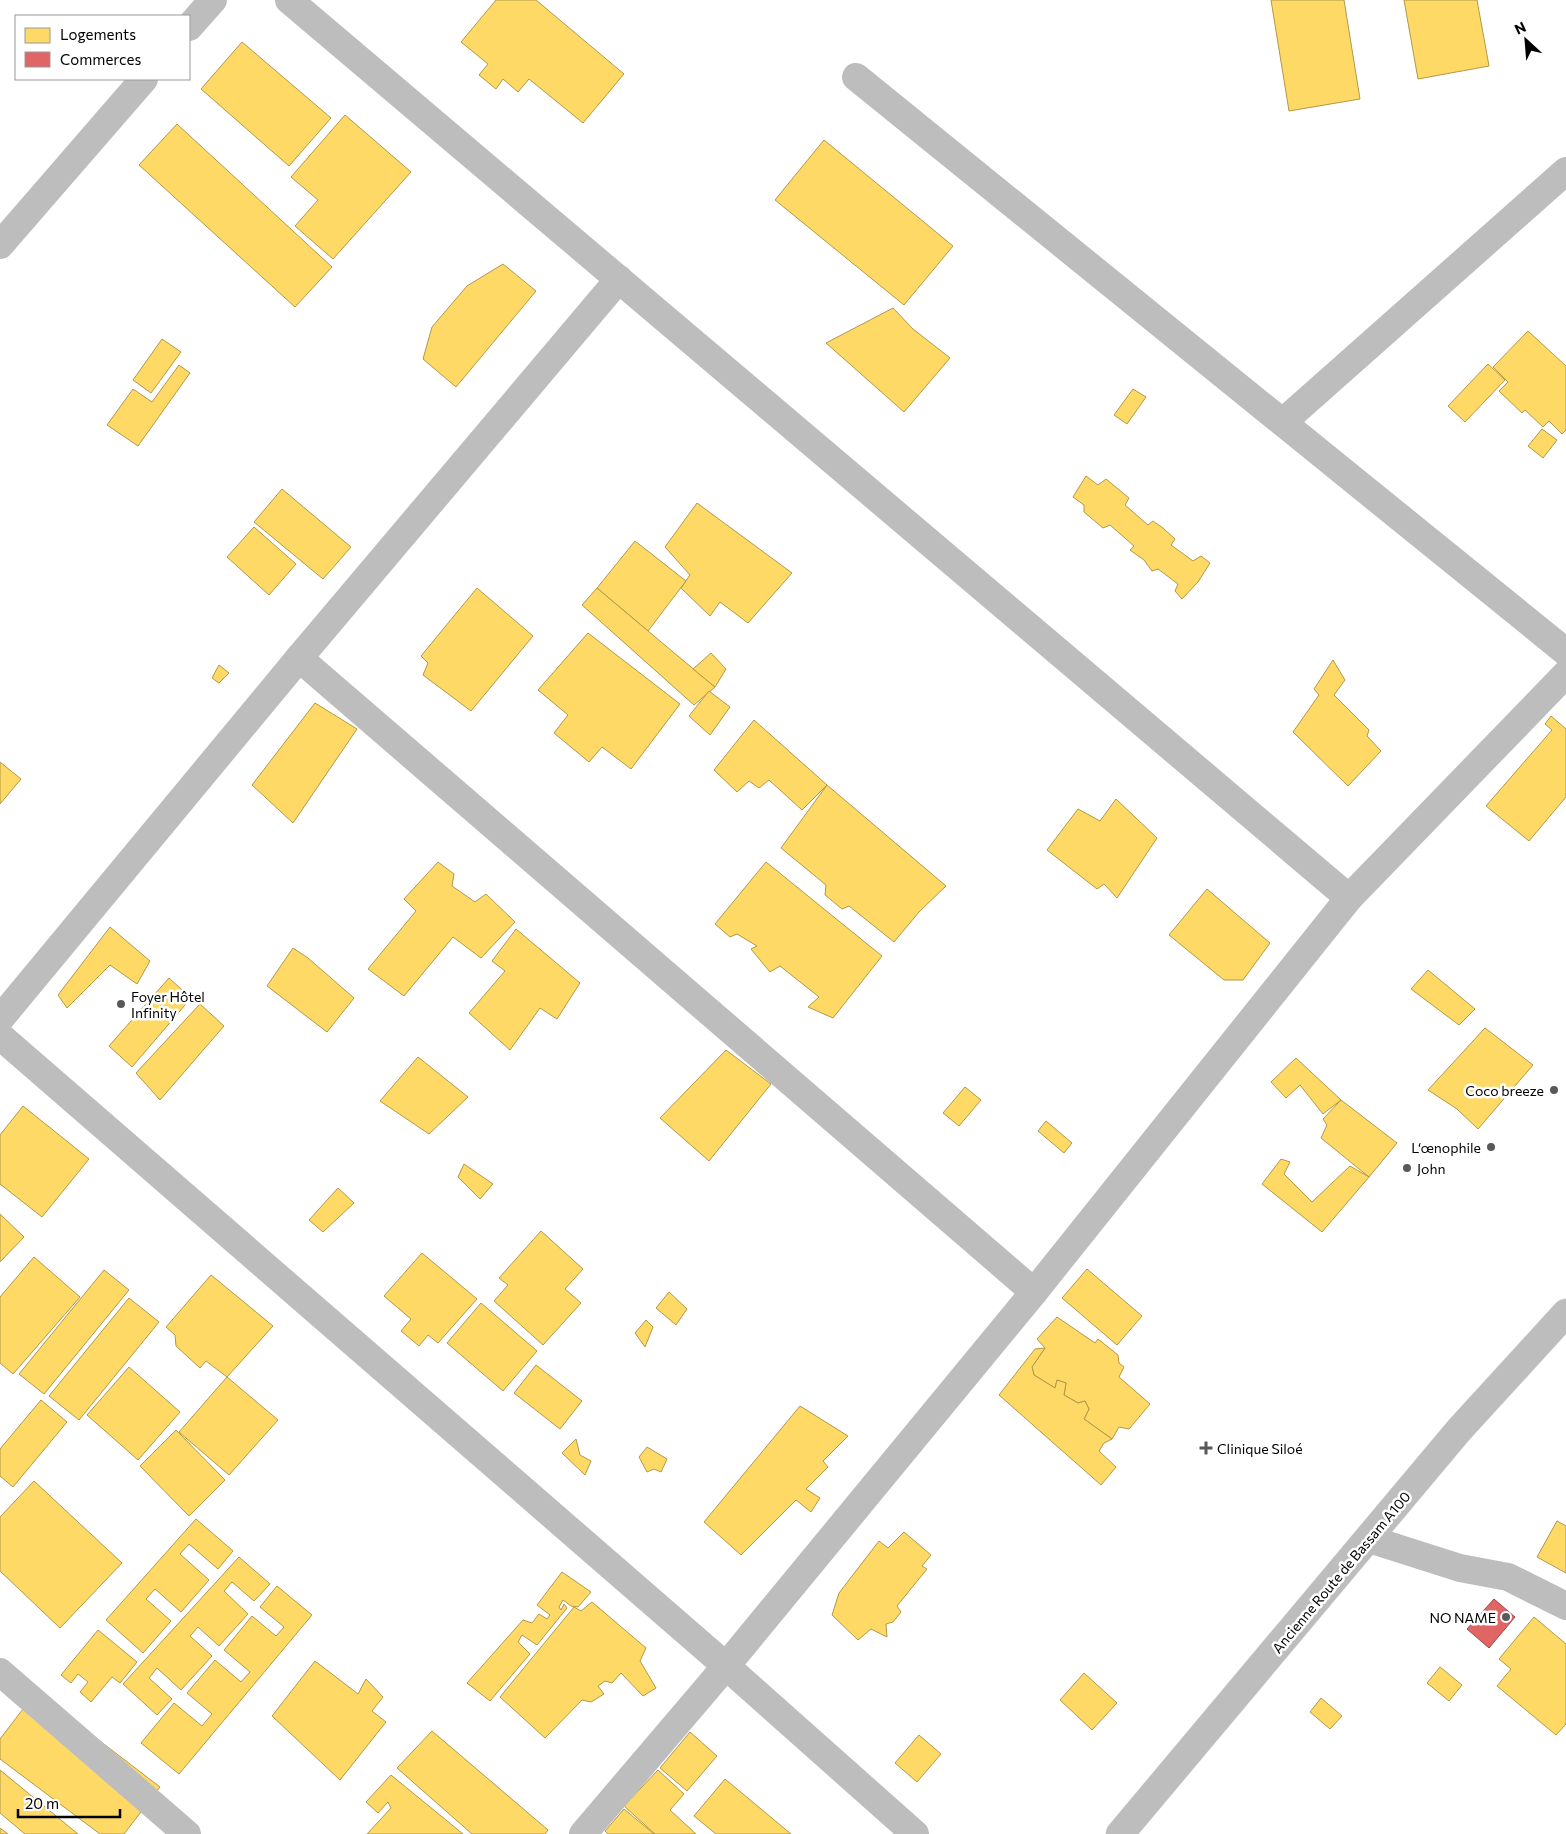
<svg xmlns="http://www.w3.org/2000/svg" width="1566" height="1834" viewBox="0 0 1566 1834" font-family="Commissioner,sans-serif">
<style>
.homes{fill:#ffd966;stroke:#b29847}
.shops{fill:#e06666;stroke:#9d4747}
.lines{fill:none;stroke-linecap:round;stroke-linejoin:round}
.major-casing{stroke:#dbdbdb;stroke-width:29}
.minor{stroke:#bdbdbd;stroke-width:28}
.major{stroke:#bdbdbd;stroke-width:28}
.poi-dot{fill:#595959;stroke:#fff;stroke-width:2}
.labels{text-anchor:middle;dominant-baseline:central;stroke-width:5;stroke-linejoin:round;paint-order:stroke}
.poi-label{font-size:14px;fill:#000;stroke:#fff;text-anchor:start}
.street-label{font-size:14px;fill:#000;stroke:#fff}
</style>
<rect width="100%" height="100%" fill="#fff"/>
<!-- homes -->
<g class="homes">
<path d="M 496,0 L 536,0 L 624,74 L 583,123 L 529,79 L 518,92 L 503,79 L 496,89 L 479,75 L 488,64 L 461,42 Z"/>
<path d="M 1271,0 L 1344,0 L 1360,99 L 1289,111 Z"/>
<path d="M 1404,0 L 1477,0 L 1489,66 L 1418,79 Z"/>
<path d="M 242,42 L 331,118 L 289,166 L 201,89 Z"/>
<path d="M 345,115 L 411,172 L 333,259 L 295,226 L 318,200 L 291,177 Z"/>
<path d="M 177,124 L 332,267 L 295,307 L 139,165 Z"/>
<path d="M 824,140 L 953,246 L 904,305 L 775,200 Z"/>
<path d="M 503,264 L 536,291 L 456,387 L 423,359 L 432,327 L 467,286 Z"/>
<path d="M 893,308 L 913,329 L 950,358 L 904,412 L 826,343 Z"/>
<path d="M 1528,331 L 1566,366 L 1566,430 L 1562,434 L 1549,421 L 1543,427 L 1525,410 L 1522,413 L 1499,391 L 1508,382 L 1493,367 Z"/>
<path d="M 162,339 L 181,352 L 151,393 L 133,380 Z"/>
<path d="M 1488,364 L 1505,380 L 1465,422 L 1448,406 Z"/>
<path d="M 179,365 L 190,373 L 138,446 L 107,425 L 133,389 L 152,402 Z"/>
<path d="M 1133,389 L 1146,397 L 1127,424 L 1114,415 Z"/>
<path d="M 1542,429 L 1557,440 L 1543,458 L 1528,446 Z"/>
<path d="M 1086,476 L 1098,485 L 1106,479 L 1129,498 L 1125,505 L 1148,525 L 1153,521 L 1163,528 L 1175,539 L 1171,545 L 1193,561 L 1201,556 L 1210,563 L 1198,582 L 1182,599 L 1175,591 L 1178,584 L 1158,569 L 1152,571 L 1144,560 L 1130,550 L 1134,546 L 1110,525 L 1103,528 L 1084,512 L 1084,505 L 1073,497 Z"/>
<path d="M 282,489 L 351,547 L 323,579 L 254,522 Z"/>
<path d="M 697,503 L 792,573 L 748,623 L 720,602 L 710,616 L 681,588 L 690,575 L 665,547 Z"/>
<path d="M 254,527 L 296,564 L 269,595 L 227,557 Z"/>
<path d="M 635,541 L 686,581 L 648,631 L 597,588 Z"/>
<path d="M 477,588 L 533,636 L 471,711 L 423,675 L 428,663 L 421,656 Z"/>
<path d="M 597,588 L 648,631 L 715,687 L 694,705 L 582,605 Z"/>
<path d="M 588,633 L 680,704 L 631,769 L 602,747 L 589,762 L 554,733 L 568,715 L 538,690 Z"/>
<path d="M 711,653 L 726,669 L 715,687 L 693,669 Z"/>
<path d="M 1333,660 L 1345,680 L 1334,695 L 1369,730 L 1367,736 L 1381,751 L 1348,786 L 1293,732 L 1319,695 L 1314,689 Z"/>
<path d="M 219,665 L 229,673 L 219,683 L 212,678 Z"/>
<path d="M 709,691 L 730,707 L 710,735 L 689,716 Z"/>
<path d="M 315,703 L 357,729 L 293,823 L 252,785 Z"/>
<path d="M 1551,716 L 1566,729 L 1566,797 L 1529,841 L 1486,806 L 1552,730 L 1545,724 Z"/>
<path d="M 754,720 L 827,785 L 802,810 L 769,780 L 759,788 L 749,781 L 737,792 L 714,770 Z"/>
<path d="M 0,762 L 21,779 L 0,804 Z"/>
<path d="M 827,785 L 946,886 L 919,912 L 894,942 L 849,906 L 842,909 L 825,895 L 826,885 L 781,848 Z"/>
<path d="M 1116,799 L 1157,838 L 1117,898 L 1104,884 L 1097,889 L 1047,850 L 1078,809 L 1100,821 Z"/>
<path d="M 438,862 L 454,874 L 452,886 L 475,902 L 486,894 L 515,922 L 481,958 L 453,937 L 404,996 L 368,969 L 416,911 L 404,899 Z"/>
<path d="M 766,862 L 882,956 L 833,1018 L 808,1007 L 819,997 L 780,966 L 770,972 L 751,949 L 757,946 L 737,934 L 730,937 L 715,924 Z"/>
<path d="M 1207,889 L 1270,943 L 1243,980 L 1224,980 L 1169,935 Z"/>
<path d="M 110,927 L 150,961 L 137,984 L 110,965 L 67,1008 L 58,995 Z"/>
<path d="M 516,929 L 580,983 L 557,1019 L 540,1008 L 510,1050 L 469,1013 L 505,971 L 492,961 Z"/>
<path d="M 293,948 L 308,958 L 354,998 L 327,1032 L 267,986 Z"/>
<path d="M 1428,970 L 1475,1009 L 1459,1025 L 1411,989 Z"/>
<path d="M 169,978 L 191,998 L 132,1067 L 109,1046 Z"/>
<path d="M 200,1004 L 224,1026 L 160,1100 L 136,1073 Z"/>
<path d="M 1485,1028 L 1533,1065 L 1478,1129 L 1457,1109 L 1428,1090 Z"/>
<path d="M 726,1050 L 771,1084 L 709,1161 L 660,1118 Z"/>
<path d="M 418,1057 L 468,1097 L 429,1134 L 380,1101 Z"/>
<path d="M 1296,1058 L 1341,1100 L 1323,1114 L 1300,1085 L 1286,1098 L 1271,1082 Z"/>
<path d="M 965,1087 L 981,1100 L 959,1126 L 943,1113 Z"/>
<path d="M 1341,1100 L 1397,1143 L 1369,1177 L 1321,1138 L 1327,1125 L 1323,1119 Z"/>
<path d="M 23,1106 L 89,1159 L 42,1217 L 0,1184 L 0,1135 Z"/>
<path d="M 1046,1121 L 1072,1143 L 1064,1153 L 1038,1131 Z"/>
<path d="M 1281,1159 L 1290,1162 L 1284,1174 L 1312,1202 L 1350,1166 L 1369,1177 L 1322,1232 L 1262,1184 Z"/>
<path d="M 464,1164 L 493,1184 L 480,1199 L 458,1177 Z"/>
<path d="M 338,1188 L 354,1203 L 323,1232 L 309,1220 Z"/>
<path d="M 0,1214 L 24,1237 L 0,1262 Z"/>
<path d="M 541,1231 L 583,1269 L 565,1289 L 581,1303 L 543,1345 L 494,1301 L 508,1285 L 499,1278 Z"/>
<path d="M 422,1253 L 477,1299 L 438,1343 L 428,1335 L 419,1346 L 401,1331 L 411,1319 L 384,1296 Z"/>
<path d="M 34,1257 L 80,1297 L 13,1374 L 0,1363 L 0,1297 Z"/>
<path d="M 1087,1269 L 1142,1316 L 1117,1345 L 1062,1298 Z"/>
<path d="M 104,1270 L 129,1290 L 44,1394 L 19,1374 Z"/>
<path d="M 211,1275 L 273,1326 L 227,1377 L 206,1361 L 200,1368 L 176,1346 L 175,1335 L 166,1327 Z"/>
<path d="M 669,1292 L 687,1309 L 676,1325 L 656,1308 Z"/>
<path d="M 129,1298 L 159,1322 L 79,1420 L 49,1396 Z"/>
<path d="M 481,1303 L 537,1351 L 503,1391 L 447,1343 Z"/>
<path d="M 1057,1317 L 1095,1343 L 1098,1339 L 1118,1355 L 1119,1363 L 1124,1367 L 1119,1377 L 1150,1404 L 1129,1429 L 1119,1427 L 1112,1439 L 1084,1419 L 1089,1409 L 1085,1401 L 1078,1403 L 1064,1395 L 1066,1383 L 1057,1380 L 1055,1388 L 1034,1375 L 1032,1367 L 1045,1348 L 1037,1339 Z"/>
<path d="M 646,1320 L 653,1327 L 645,1347 L 635,1333 Z"/>
<path d="M 1045,1348 L 1032,1367 L 1034,1375 L 1055,1388 L 1057,1380 L 1066,1383 L 1064,1395 L 1078,1403 L 1085,1401 L 1089,1409 L 1084,1419 L 1112,1439 L 1104,1443 L 1099,1451 L 1116,1467 L 1101,1485 L 999,1395 L 1035,1349 Z"/>
<path d="M 536,1365 L 582,1401 L 560,1429 L 514,1393 Z"/>
<path d="M 129,1367 L 180,1412 L 138,1460 L 87,1415 Z"/>
<path d="M 227,1377 L 278,1420 L 229,1475 L 179,1432 Z"/>
<path d="M 41,1400 L 67,1422 L 13,1487 L 0,1476 L 0,1449 Z"/>
<path d="M 800,1406 L 848,1436 L 823,1461 L 828,1467 L 806,1489 L 820,1498 L 811,1512 L 796,1500 L 741,1555 L 704,1522 Z"/>
<path d="M 176,1430 L 225,1480 L 189,1516 L 140,1466 Z"/>
<path d="M 576,1439 L 580,1455 L 591,1461 L 585,1475 L 562,1453 Z"/>
<path d="M 647,1447 L 667,1459 L 661,1472 L 654,1469 L 647,1472 L 639,1457 Z"/>
<path d="M 34,1481 L 122,1563 L 60,1628 L 0,1571 L 0,1517 Z"/>
<path d="M 196,1519 L 233,1551 L 218,1569 L 189,1544 L 180,1554 L 209,1580 L 181,1612 L 155,1589 L 146,1599 L 171,1621 L 143,1653 L 106,1620 Z"/>
<path d="M 1557,1521 L 1566,1526 L 1566,1573 L 1537,1557 Z"/>
<path d="M 904,1532 L 931,1555 L 922,1566 L 927,1569 L 897,1606 L 901,1612 L 893,1622 L 886,1624 L 887,1637 L 871,1629 L 858,1640 L 832,1615 L 839,1593 L 879,1541 L 888,1548 Z"/>
<path d="M 239,1557 L 270,1584 L 254,1601 L 232,1582 L 224,1591 L 248,1614 L 219,1646 L 198,1627 L 190,1636 L 212,1656 L 181,1690 L 157,1668 L 149,1678 L 172,1699 L 157,1715 L 123,1684 Z"/>
<path d="M 562,1572 L 591,1592 L 578,1607 L 571,1606 L 563,1600 L 559,1607 L 561,1610 L 564,1604 L 567,1608 L 537,1645 L 522,1635 L 518,1642 L 530,1654 L 490,1701 L 467,1683 L 523,1620 L 532,1623 L 539,1614 L 547,1619 L 550,1615 L 537,1605 Z"/>
<path d="M 277,1586 L 312,1615 L 179,1774 L 141,1743 L 174,1703 L 202,1726 L 212,1714 L 187,1693 L 215,1660 L 241,1682 L 250,1672 L 224,1650 L 252,1616 L 276,1636 L 284,1627 L 260,1607 Z"/>
<path d="M 592,1602 L 646,1648 L 640,1661 L 656,1688 L 643,1696 L 621,1673 L 612,1683 L 605,1681 L 598,1686 L 604,1694 L 591,1702 L 582,1700 L 545,1738 L 500,1697 L 574,1607 L 581,1611 Z"/>
<path d="M 1534,1617 L 1566,1644 L 1566,1724 L 1556,1735 L 1497,1686 L 1511,1669 L 1499,1659 Z"/>
<path d="M 98,1630 L 137,1662 L 120,1683 L 112,1677 L 91,1702 L 80,1692 L 88,1682 L 78,1674 L 71,1683 L 61,1675 Z"/>
<path d="M 315,1661 L 358,1694 L 366,1679 L 383,1697 L 372,1711 L 386,1722 L 340,1780 L 272,1716 Z"/>
<path d="M 1440,1667 L 1462,1685 L 1449,1701 L 1427,1683 Z"/>
<path d="M 1084,1673 L 1117,1703 L 1092,1730 L 1060,1700 Z"/>
<path d="M 36,1692 L 160,1787 L 124,1834 L 100,1834 L 0,1759 L 0,1739 Z"/>
<path d="M 1321,1698 L 1342,1716 L 1330,1729 L 1310,1712 Z"/>
<path d="M 432,1731 L 548,1830 L 545,1834 L 472,1834 L 397,1768 Z"/>
<path d="M 690,1732 L 717,1756 L 687,1791 L 660,1768 Z"/>
<path d="M 919,1735 L 941,1754 L 917,1782 L 895,1763 Z"/>
<path d="M 0,1770 L 78,1834 L 25,1834 L 0,1813 Z"/>
<path d="M 658,1770 L 684,1794 L 670,1810 L 696,1834 L 655,1834 L 624,1806 Z"/>
<path d="M 391,1775 L 463,1834 L 367,1834 L 391,1808 L 388,1802 L 378,1813 L 366,1802 Z"/>
<path d="M 725,1779 L 791,1834 L 716,1834 L 694,1816 Z"/>
<path d="M 624,1809 L 654,1834 L 608,1834 L 605,1831 Z"/>
<path d="M 0,1828 L 8,1834 L 0,1834 Z"/>
</g>
<!-- shops -->
<path class="shops" d="M 1494,1599 L 1515,1617 L 1489,1648 L 1467,1629 Z"/>
<g class="lines">
<!-- major casing -->
<g class="major-casing">
<path id="major" d="M 1120,1834 L 1459,1430 L 1566,1313"/>
</g>
<!-- minor -->
<g class="minor">
<path d="M 289,0 L 1349,898"/>
<path d="M 189,27 L 213,0"/>
<path d="M 856,77 L 1566,652"/>
<path d="M 0,245 L 144,79"/>
<path d="M 1283,422 L 1566,171"/>
<path d="M 299,658 L 1034,1292"/>
<path d="M 0,1019 L 299,658 L 619,279"/>
<path d="M 0,1036 L 726,1666 L 915,1834"/>
<path d="M 1369,1539 L 1460,1568 L 1508,1577 L 1566,1606"/>
<path d="M 0,1672 L 187,1834"/>
<path d="M 583,1834 L 726,1666 L 1034,1292 L 1349,898 L 1566,674"/>
</g>
<!-- major -->
<use href="#major" class="major"/>
</g>
<!-- markers -->
<g class="poi-dot">
<circle cx="121" cy="1004" r="5"/>
<circle cx="1554" cy="1090" r="5"/>
<circle cx="1491" cy="1147" r="5"/>
<circle cx="1407" cy="1168" r="5"/>
<path d="M1203.5 1440.5h5v5h5v5h-5v5h-5v-5h-5v-5h5z"/>
<circle cx="1506" cy="1617" r="5"/>
</g>
<g class="labels">
<!-- poi labels -->
<g class="poi-label">
<text x="131" y="996">Foyer Hôtel<tspan x="131" dy="16">Infinity</tspan></text>
<text x="1544" y="1090" text-anchor="end">Coco breeze</text>
<text x="1481" y="1147" text-anchor="end">L‘œnophile</text>
<text x="1417" y="1168">John</text>
<text x="1217" y="1448">Clinique Siloé</text>
<text x="1496" y="1617" text-anchor="end">NO NAME</text>
</g>
<!-- street labels -->
<g class="street-label">
<text transform="translate(1341 1572) rotate(-50)">Ancienne Route de Bassam A100</text>
</g>
</g>
<!-- legend -->
<rect x="15" y="15" width="175" height="65" fill="#ffffff" stroke="#999999"/>
<rect x="25" y="28" width="25" height="15" fill="#ffd966" stroke="#999999"/>
<text x="60" y="40" font-size="15" fill="#000000">Logements</text>
<rect x="25" y="52" width="25" height="15" fill="#e06666" stroke="#999999"/>
<text x="60" y="65" font-size="15" fill="#000000">Commerces</text>
<!-- north arrow -->
<g transform="translate(1526 40) rotate(334)" stroke="#ffffff" stroke-width="4" paint-order="stroke">
<path d="M0-4L9 19L0 12L-9 19Z" fill="#000000"/>
<text y="-8" font-size="14" font-weight="bold" text-anchor="middle" fill="#000000">N</text>
</g>
<!-- scale -->
<path d="M18 1809v8h102v-8" fill="none" stroke="#000000" stroke-width="2.5"/>
<text x="25" y="1809" font-size="15" fill="#000000" stroke="#ffffff" stroke-width="4" paint-order="stroke">20 m</text>
</svg>
